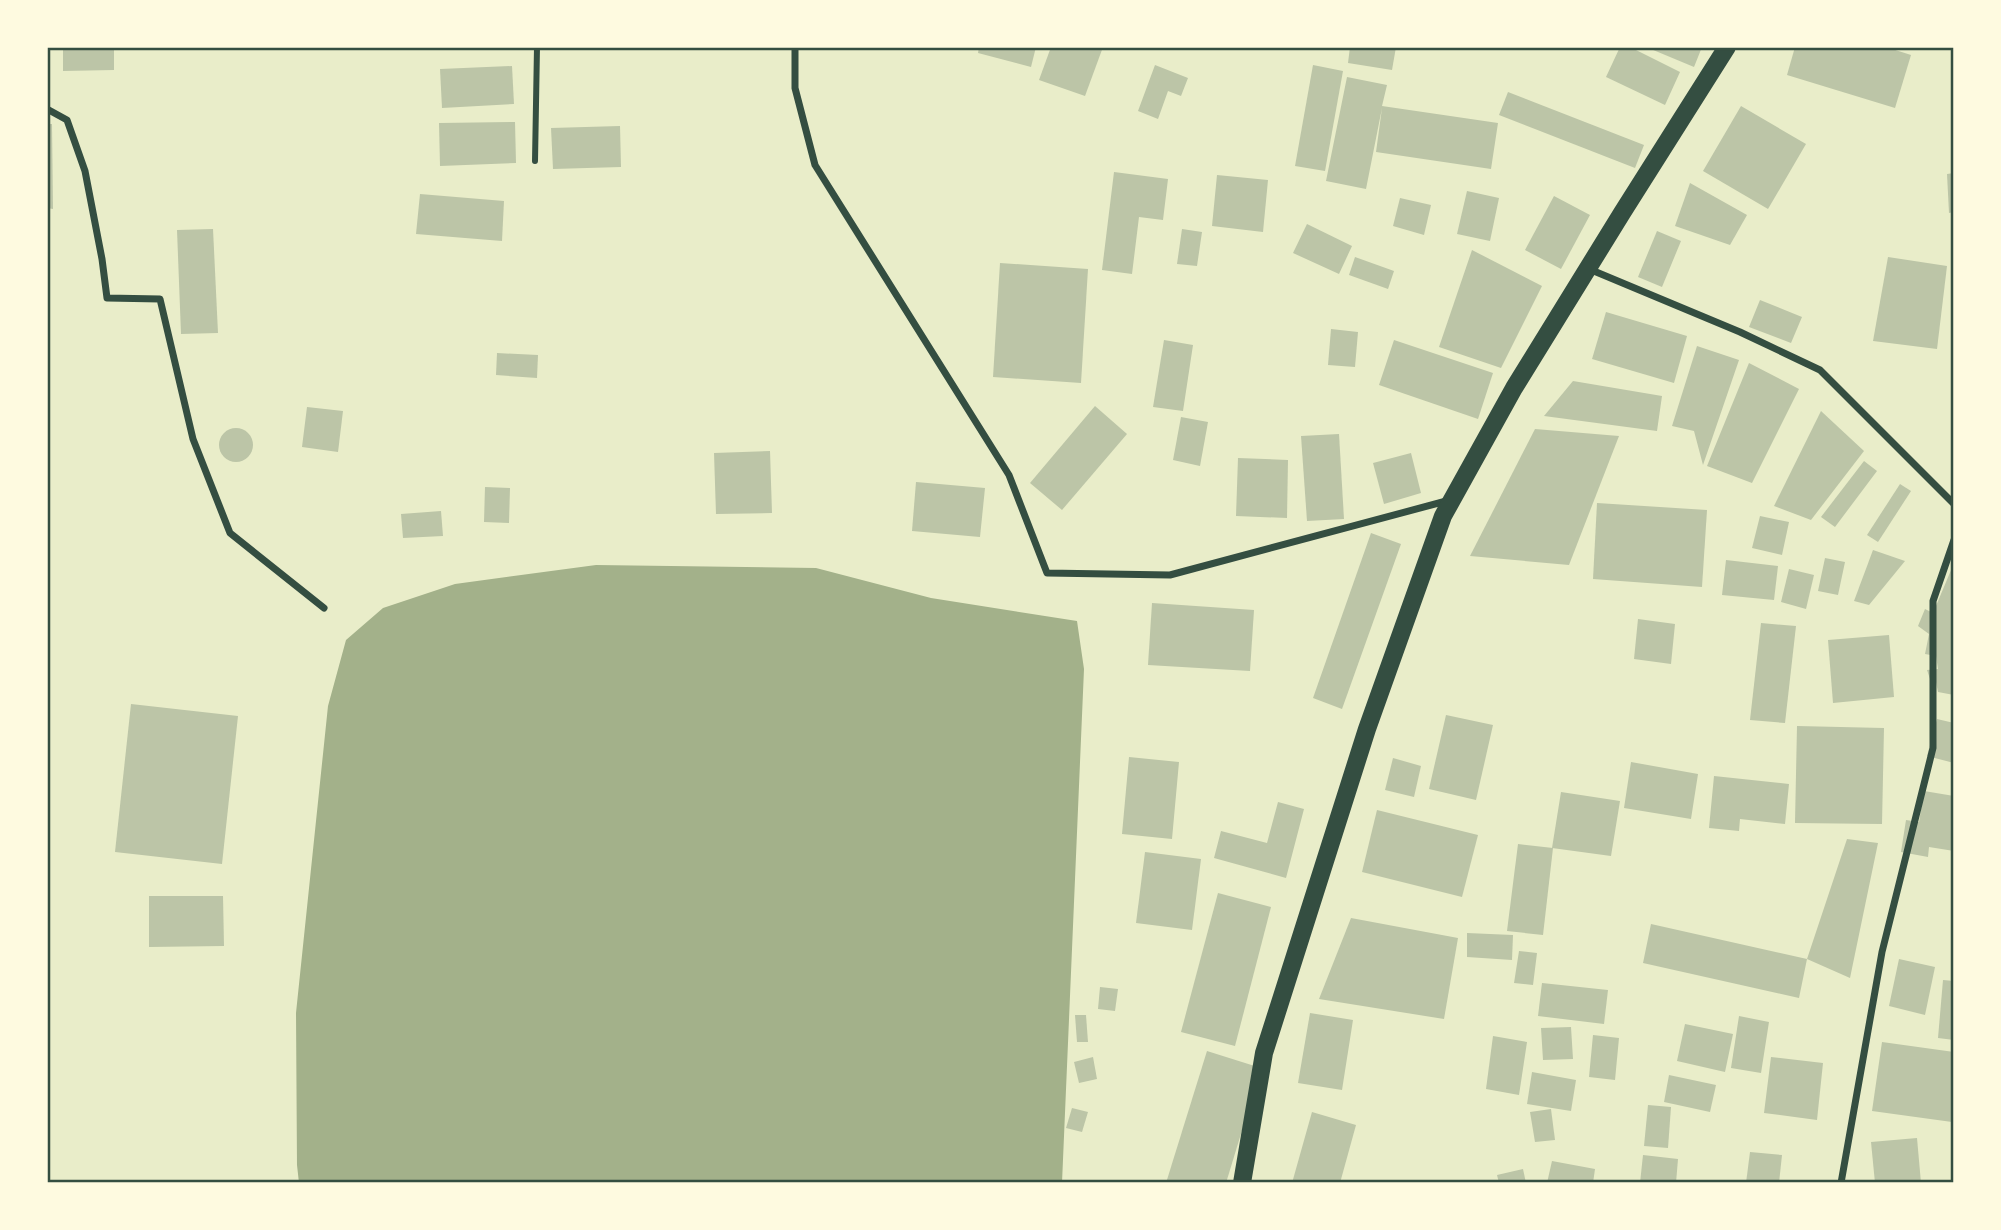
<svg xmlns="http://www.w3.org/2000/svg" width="2001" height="1230" viewBox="0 0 2001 1230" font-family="'Roboto Condensed',sans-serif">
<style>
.water{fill:#a3b18a}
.building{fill:#bcc5a7}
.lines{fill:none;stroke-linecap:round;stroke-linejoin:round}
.pedestrian{stroke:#344e41;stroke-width:6}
.minor{stroke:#344e41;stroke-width:7}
.primary{stroke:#344e41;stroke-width:18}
.neatline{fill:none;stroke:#344e41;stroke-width:2.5}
</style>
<rect width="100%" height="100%" fill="#e9edc9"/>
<!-- water -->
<path class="water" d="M 596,565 L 816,568 L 931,598 L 1077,621 L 1084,669 L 1062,1183 L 299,1183 L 297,1165 L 296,1013 L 328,706 L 346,640 L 383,608 L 455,584 Z"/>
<!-- building -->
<g class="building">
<path d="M 63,47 L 114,47 L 114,70 L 63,71 Z"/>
<path d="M 979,47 L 1036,47 L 1031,67 L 978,53 Z"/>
<path d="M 1051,47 L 1103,47 L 1085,96 L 1039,80 Z"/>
<path d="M 1350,47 L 1396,47 L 1392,70 L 1348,63 Z"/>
<path d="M 1620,47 L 1630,47 L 1680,72 L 1665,105 L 1606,77 Z"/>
<path d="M 1646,47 L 1702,47 L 1694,67 Z"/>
<path d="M 1795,47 L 1886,47 L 1911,55 L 1895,108 L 1787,75 Z"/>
<path d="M 1155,65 L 1188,78 L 1181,96 L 1168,91 L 1158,119 L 1138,111 Z"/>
<path d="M 1313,65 L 1343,71 L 1325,171 L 1295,166 Z"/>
<path d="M 512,66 L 514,104 L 442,108 L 440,69 Z"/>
<path d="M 1347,77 L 1387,85 L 1382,106 L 1498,123 L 1491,169 L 1376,152 L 1382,108 L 1366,189 L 1326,181 Z"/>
<path d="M 1508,92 L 1644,145 L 1635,168 L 1499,115 Z"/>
<path d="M 1741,106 L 1806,144 L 1768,209 L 1703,171 Z"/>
<path d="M 515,122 L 516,163 L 440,166 L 439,123 Z"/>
<path d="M 47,124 L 52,124 L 53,209 L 47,208 Z"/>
<path d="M 620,126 L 621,167 L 553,169 L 551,128 Z"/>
<path d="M 1114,172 L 1168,179 L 1163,220 L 1139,217 L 1132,274 L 1102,270 Z"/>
<path d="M 1954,173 L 1954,212 L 1949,213 L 1947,174 Z"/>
<path d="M 1217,175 L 1268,180 L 1263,232 L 1212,226 Z"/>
<path d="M 1690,183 L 1747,215 L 1730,245 L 1675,226 Z"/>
<path d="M 1467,191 L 1499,198 L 1490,241 L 1457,234 Z"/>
<path d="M 420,194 L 504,201 L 502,241 L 416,234 Z"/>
<path d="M 1554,196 L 1590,215 L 1561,269 L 1525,250 Z"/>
<path d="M 1400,198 L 1431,205 L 1424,235 L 1393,226 Z"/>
<path d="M 1307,224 L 1352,246 L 1339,274 L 1293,253 Z"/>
<path d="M 1952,224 L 1954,224 L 1954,253 L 1951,253 Z"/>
<path d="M 213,229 L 218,333 L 181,334 L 177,230 Z"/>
<path d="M 1182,229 L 1202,232 L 1197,266 L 1177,264 Z"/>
<path d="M 1657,231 L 1681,241 L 1662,287 L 1638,277 Z"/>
<path d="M 1472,250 L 1542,286 L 1501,368 L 1439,347 Z"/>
<path d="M 1355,257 L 1394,271 L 1388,289 L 1349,275 Z"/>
<path d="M 1888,257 L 1947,266 L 1937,349 L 1873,341 Z"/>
<path d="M 1000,263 L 1088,269 L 1081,383 L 993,377 Z"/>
<path d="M 1760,300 L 1802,317 L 1791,343 L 1749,327 Z"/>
<path d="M 1606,312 L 1687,336 L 1674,383 L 1592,359 Z"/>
<path d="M 1331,329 L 1358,332 L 1355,367 L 1328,365 Z"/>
<path d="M 1164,340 L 1193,345 L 1183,411 L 1153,407 Z"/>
<path d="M 1394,340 L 1493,373 L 1478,419 L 1379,385 Z"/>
<path d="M 1697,346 L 1739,360 L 1703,465 L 1694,431 L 1672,426 Z"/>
<path d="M 497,353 L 538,355 L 537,378 L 496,375 Z"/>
<path d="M 1749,363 L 1799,389 L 1752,483 L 1707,466 Z"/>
<path d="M 1573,381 L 1662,396 L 1657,431 L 1544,416 Z"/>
<path d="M 1095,406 L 1127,434 L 1062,510 L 1030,483 Z"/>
<path d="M 307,407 L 343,411 L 338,452 L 302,447 Z"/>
<path d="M 1821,411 L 1864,451 L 1811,520 L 1774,506 Z"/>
<path d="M 1181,417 L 1208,422 L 1200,466 L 1173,460 Z"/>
<circle cx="236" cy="445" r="17"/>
<path d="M 1535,429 L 1619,436 L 1569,565 L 1470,556 Z"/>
<path d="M 1339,434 L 1344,519 L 1307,521 L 1301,436 Z"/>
<path d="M 770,451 L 772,513 L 716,514 L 714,453 Z"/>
<path d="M 1411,453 L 1421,493 L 1384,504 L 1373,463 Z"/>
<path d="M 1238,458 L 1288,460 L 1287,518 L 1236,516 Z"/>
<path d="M 1864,461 L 1877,471 L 1835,527 L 1821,517 Z"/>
<path d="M 916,482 L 985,488 L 980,537 L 912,531 Z"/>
<path d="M 1900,484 L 1911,491 L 1878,542 L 1867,535 Z"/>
<path d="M 485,487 L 510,488 L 509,523 L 484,522 Z"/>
<path d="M 1597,503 L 1707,510 L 1702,587 L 1593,579 Z"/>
<path d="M 441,511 L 443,536 L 403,538 L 401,514 Z"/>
<path d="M 1760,516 L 1789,522 L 1782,555 L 1752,548 Z"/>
<path d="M 1371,533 L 1401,544 L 1342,709 L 1313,698 Z"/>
<path d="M 1873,550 L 1905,561 L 1869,605 L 1854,601 Z"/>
<path d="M 1825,558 L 1845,562 L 1838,595 L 1818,591 Z"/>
<path d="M 1726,560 L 1778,566 L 1774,600 L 1722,595 Z"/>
<path d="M 1954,563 L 1954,695 L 1938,692 L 1936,682 L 1931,682 L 1927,670 L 1938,669 L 1936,656 L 1925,654 L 1929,634 L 1918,626 L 1925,609 L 1933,613 Z"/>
<path d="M 1789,569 L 1814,575 L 1806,609 L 1781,602 Z"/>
<path d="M 1152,603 L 1254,610 L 1250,671 L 1148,665 Z"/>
<path d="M 1638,619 L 1675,624 L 1671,664 L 1634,659 Z"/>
<path d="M 1761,623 L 1796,626 L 1785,723 L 1750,720 Z"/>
<path d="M 1889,635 L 1894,697 L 1833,703 L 1828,640 Z"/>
<path d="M 131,704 L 238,716 L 222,864 L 115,852 Z"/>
<path d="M 1446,715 L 1493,725 L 1476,800 L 1429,789 Z"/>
<path d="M 1937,719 L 1954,723 L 1954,763 L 1927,756 Z"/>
<path d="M 1797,726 L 1884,728 L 1882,824 L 1795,823 Z"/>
<path d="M 1129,757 L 1179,762 L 1172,839 L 1122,834 Z"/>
<path d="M 1393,758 L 1421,766 L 1414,797 L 1385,790 Z"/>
<path d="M 1631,762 L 1698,774 L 1691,819 L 1624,808 Z"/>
<path d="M 1714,776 L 1789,784 L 1785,824 L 1740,819 L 1739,831 L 1709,828 Z"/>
<path d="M 1924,791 L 1954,796 L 1954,851 L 1929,847 L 1928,857 L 1901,852 L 1906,820 L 1919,822 Z"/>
<path d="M 1561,792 L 1620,801 L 1611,856 L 1552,848 Z"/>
<path d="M 1278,802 L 1304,809 L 1286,878 L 1214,858 L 1221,831 L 1267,843 Z"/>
<path d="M 1377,810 L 1478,835 L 1462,897 L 1362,872 Z"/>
<path d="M 1847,839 L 1878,843 L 1850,978 L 1807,959 L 1799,998 L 1643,963 L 1651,924 L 1807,959 Z"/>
<path d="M 1518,844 L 1553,848 L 1543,935 L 1507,931 Z"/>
<path d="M 1145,852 L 1201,859 L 1192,930 L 1136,923 Z"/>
<path d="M 1218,893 L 1271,907 L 1235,1046 L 1181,1032 Z"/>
<path d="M 149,896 L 223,896 L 224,946 L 149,947 Z"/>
<path d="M 1351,918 L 1458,938 L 1444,1019 L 1319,999 Z"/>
<path d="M 1467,933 L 1513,935 L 1512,960 L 1467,957 Z"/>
<path d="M 1519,951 L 1537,953 L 1533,985 L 1514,983 Z"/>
<path d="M 1899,959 L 1935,967 L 1925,1015 L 1889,1006 Z"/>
<path d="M 1943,980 L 1954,981 L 1954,1040 L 1938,1038 Z"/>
<path d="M 1542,983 L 1608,990 L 1604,1024 L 1538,1016 Z"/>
<path d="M 1100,987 L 1118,989 L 1115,1011 L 1098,1009 Z"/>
<path d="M 1310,1013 L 1353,1020 L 1342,1090 L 1298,1083 Z"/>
<path d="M 1075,1015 L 1086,1015 L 1088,1042 L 1077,1042 Z"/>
<path d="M 1739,1016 L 1769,1022 L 1761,1073 L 1731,1068 Z"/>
<path d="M 1685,1024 L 1733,1034 L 1725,1072 L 1677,1061 Z"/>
<path d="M 1571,1027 L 1573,1059 L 1543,1060 L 1541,1028 Z"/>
<path d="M 1593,1035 L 1619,1038 L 1615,1080 L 1589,1077 Z"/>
<path d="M 1493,1036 L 1527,1042 L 1519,1095 L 1486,1089 Z"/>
<path d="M 1882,1042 L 1954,1052 L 1952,1122 L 1872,1111 Z"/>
<path d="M 1207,1051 L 1261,1068 L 1226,1183 L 1166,1183 Z"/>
<path d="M 1093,1057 L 1097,1079 L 1079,1083 L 1074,1062 Z"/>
<path d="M 1771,1057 L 1823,1063 L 1817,1120 L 1764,1113 Z"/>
<path d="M 1532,1072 L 1576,1080 L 1571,1111 L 1527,1104 Z"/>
<path d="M 1669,1075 L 1716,1085 L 1710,1112 L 1664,1102 Z"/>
<path d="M 1648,1105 L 1671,1107 L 1668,1148 L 1644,1146 Z"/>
<path d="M 1072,1108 L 1088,1112 L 1082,1132 L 1066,1128 Z"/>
<path d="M 1551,1109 L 1555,1140 L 1535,1142 L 1530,1112 Z"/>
<path d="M 1312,1112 L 1356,1125 L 1340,1183 L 1292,1183 Z"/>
<path d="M 1917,1138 L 1921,1183 L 1875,1183 L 1871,1142 Z"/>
<path d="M 1750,1152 L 1782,1155 L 1779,1183 L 1746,1183 Z"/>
<path d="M 1643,1155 L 1678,1159 L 1676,1183 L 1640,1183 Z"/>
<path d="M 1552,1161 L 1595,1169 L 1593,1183 L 1547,1183 Z"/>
<path d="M 1523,1169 L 1526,1183 L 1499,1183 L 1497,1175 Z"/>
</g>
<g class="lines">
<!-- pedestrian -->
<path class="pedestrian" d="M 535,161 L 537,47"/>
<!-- minor -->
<g class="minor">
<path d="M 795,47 L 795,88 L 815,165 L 1009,475 L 1047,573 L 1170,575 L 1450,500"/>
<path d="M 47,109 L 67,120 L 85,171 L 102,259 L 107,298 L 160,299 L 193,439 L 230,533 L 324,608"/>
<path d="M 1589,269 L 1740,332 L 1820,370 L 1954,504"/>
<path d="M 1841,1183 L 1882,952 L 1933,748 L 1933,601 L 1954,540"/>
</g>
<!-- primary -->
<path class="primary" d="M 1242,1183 L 1264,1053 L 1367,729 L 1443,516 L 1514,388 L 1622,213 L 1727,47"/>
</g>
<!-- border -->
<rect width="2001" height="1230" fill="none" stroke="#fefae0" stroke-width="98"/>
<rect x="49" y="49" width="1903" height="1132" class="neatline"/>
</svg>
